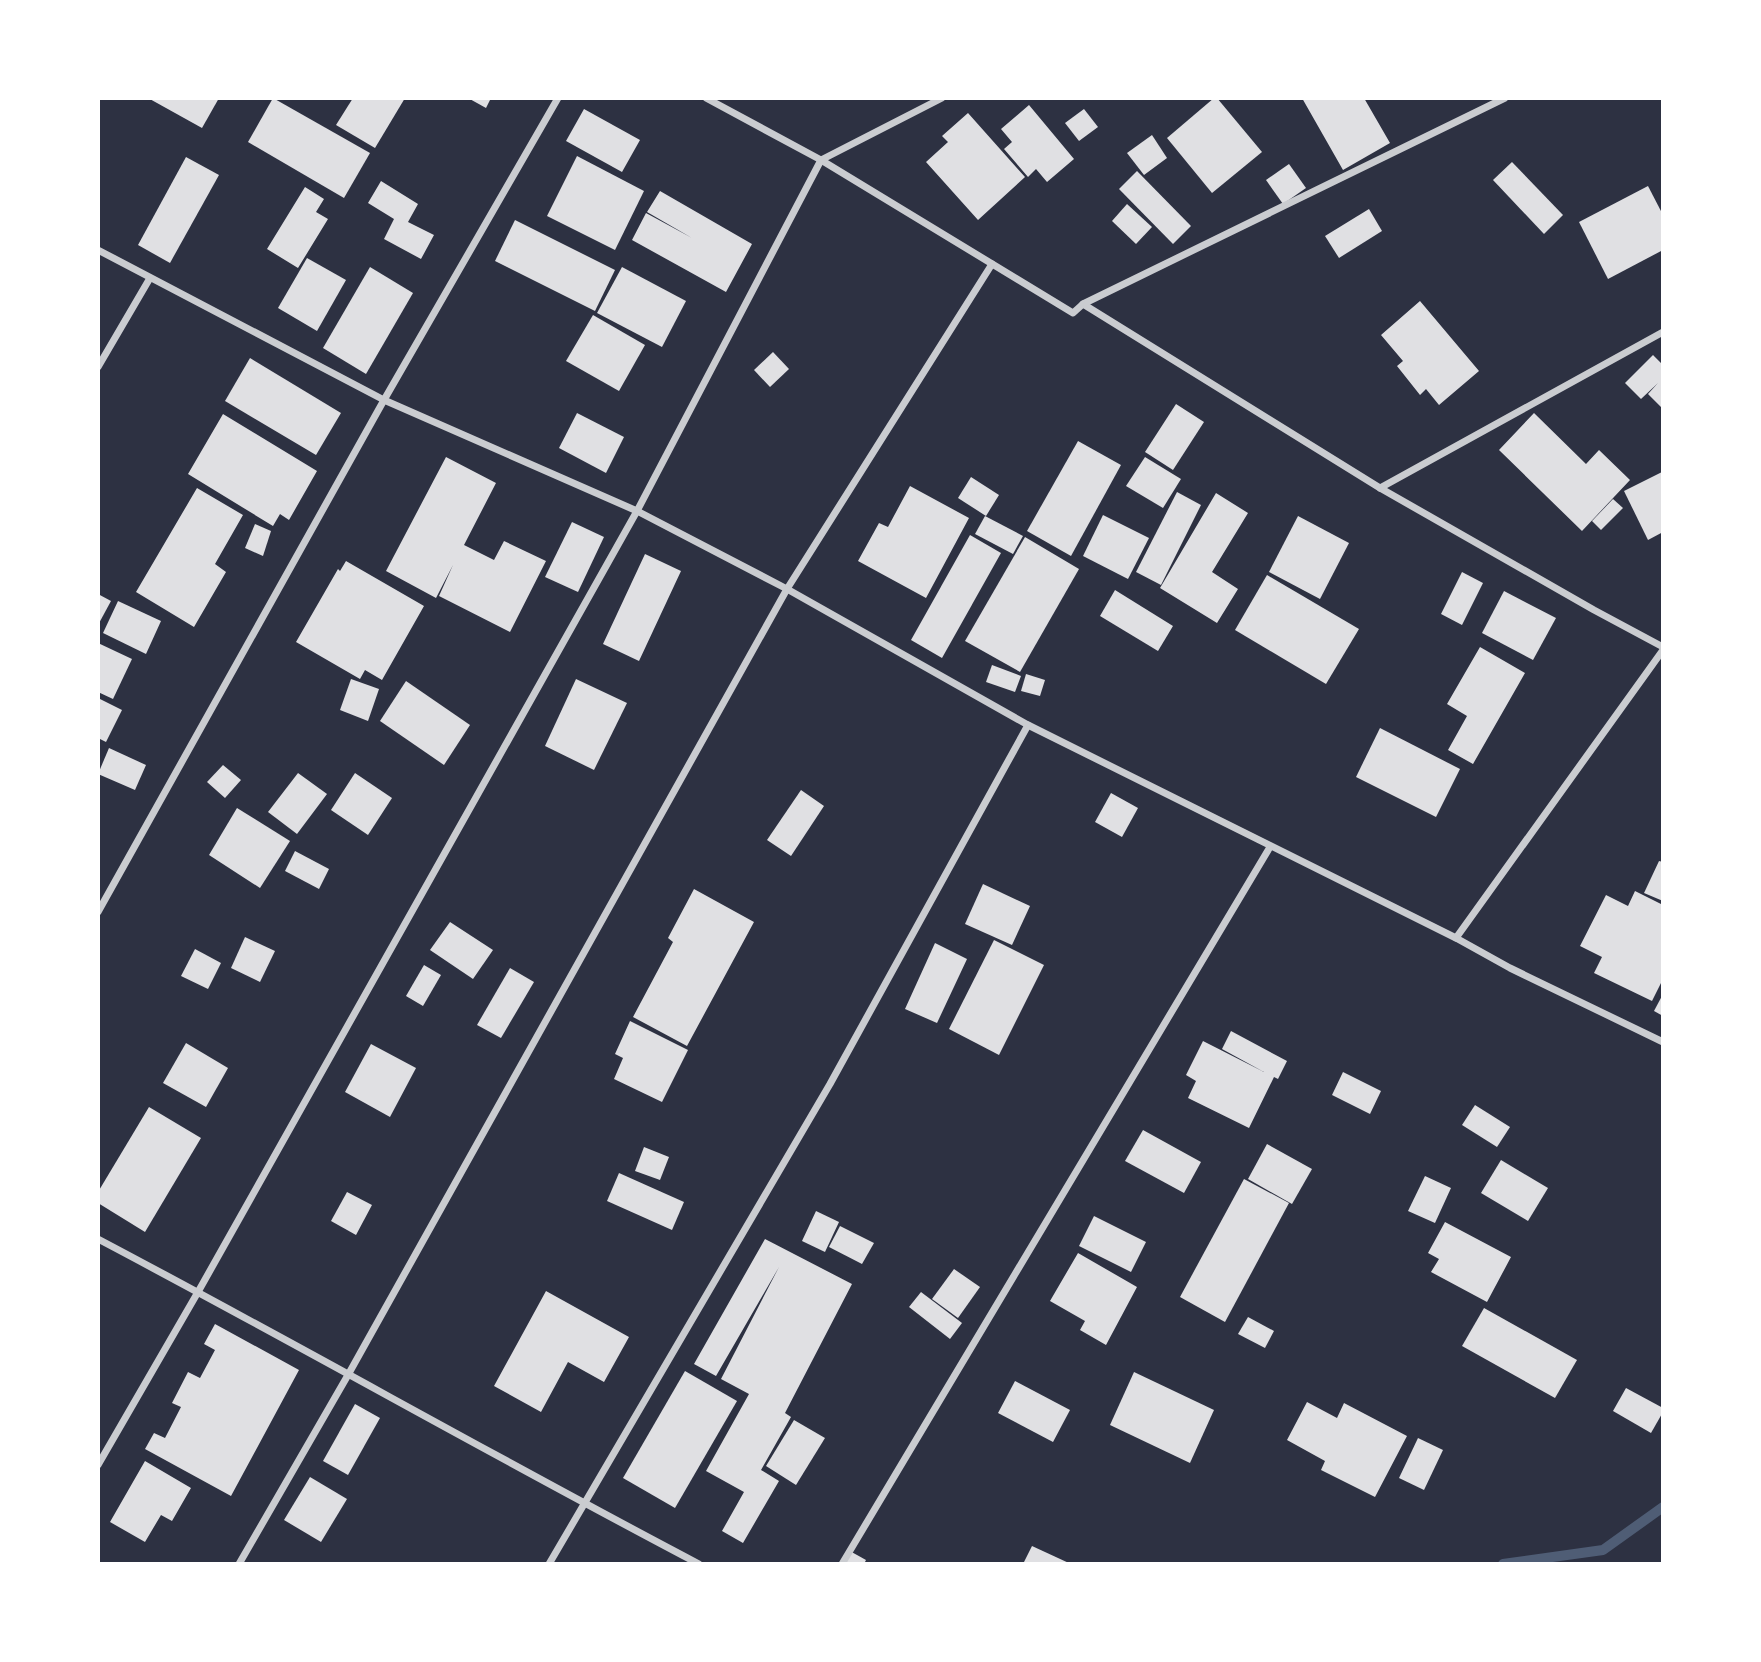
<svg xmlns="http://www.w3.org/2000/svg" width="1761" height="1662" viewBox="0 0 1761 1662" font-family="'Nunito Sans',sans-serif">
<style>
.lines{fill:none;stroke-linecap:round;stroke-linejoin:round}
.stream{stroke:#4f5d75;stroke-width:10}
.building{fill:#e0e0e3}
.minor{stroke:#caccd0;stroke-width:7}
</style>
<rect width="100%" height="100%" fill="#2d3142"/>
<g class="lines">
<!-- stream -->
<path class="stream" d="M 1503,1564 L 1603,1550 L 1663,1507"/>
</g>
<!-- building -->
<g class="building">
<path d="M 148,98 L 219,98 L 202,128 Z"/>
<path d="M 273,98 L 370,153 L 344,198 L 248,142 Z"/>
<path d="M 353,98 L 405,98 L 375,148 L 336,125 Z"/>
<path d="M 468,98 L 491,98 L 486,108 Z"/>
<path d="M 1214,98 L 1217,98 L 1262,152 L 1212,193 L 1167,138 Z"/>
<path d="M 1302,98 L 1356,98 L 1357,100 L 1364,98 L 1390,143 L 1343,170 Z"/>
<path d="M 1029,105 L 1074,159 L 1047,182 L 1036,169 L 1028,177 L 1004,149 L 1012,142 L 1001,129 Z"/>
<path d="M 584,109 L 640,140 L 622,172 L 566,141 Z"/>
<path d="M 1084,109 L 1098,127 L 1079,141 L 1065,123 Z"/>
<path d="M 968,113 L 1025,177 L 978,220 L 926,162 L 948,142 L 942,136 Z"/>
<path d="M 1152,135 L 1167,158 L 1144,175 L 1127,153 Z"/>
<path d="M 577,156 L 644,191 L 615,250 L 547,216 Z"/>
<path d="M 186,157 L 219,175 L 170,263 L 138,245 Z"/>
<path d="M 1512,162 L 1563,215 L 1544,234 L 1493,180 Z"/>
<path d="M 1289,164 L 1306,188 L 1283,204 L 1266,180 Z"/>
<path d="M 1137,171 L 1191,226 L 1173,244 L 1119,189 Z"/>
<path d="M 381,181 L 418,204 L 408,222 L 434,235 L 421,259 L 384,239 L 394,219 L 368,203 Z"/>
<path d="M 1648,186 L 1663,215 L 1663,250 L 1608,279 L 1579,222 Z"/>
<path d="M 305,187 L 324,199 L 316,212 L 328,219 L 298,268 L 267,249 Z"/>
<path d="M 660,191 L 752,244 L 726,292 L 632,240 L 646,213 L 692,238 L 647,212 Z"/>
<path d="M 1127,204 L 1152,227 L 1136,244 L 1112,221 Z"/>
<path d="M 1369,209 L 1382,231 L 1339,258 L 1325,236 Z"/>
<path d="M 515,220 L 615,270 L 595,311 L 495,261 Z"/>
<path d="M 307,258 L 346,280 L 317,331 L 278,308 Z"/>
<path d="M 370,267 L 413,293 L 366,374 L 323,348 Z"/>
<path d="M 622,267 L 686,301 L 662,347 L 597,313 Z"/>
<path d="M 1420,301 L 1479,371 L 1439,405 L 1426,389 L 1420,395 L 1397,366 L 1403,361 L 1381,335 Z"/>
<path d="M 593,315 L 645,345 L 619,391 L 566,361 Z"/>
<path d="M 773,352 L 789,369 L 770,387 L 754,370 Z"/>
<path d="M 1653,355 L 1663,365 L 1663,409 L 1648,394 L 1658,383 L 1641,399 L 1625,383 Z"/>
<path d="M 250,358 L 341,413 L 316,455 L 225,401 Z"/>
<path d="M 1176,404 L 1204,422 L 1173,470 L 1145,452 Z"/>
<path d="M 577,413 L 624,437 L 606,473 L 559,448 Z"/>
<path d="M 1534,413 L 1586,464 L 1599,450 L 1630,480 L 1582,531 L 1499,450 Z"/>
<path d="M 223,414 L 317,471 L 289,520 L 280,514 L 273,526 L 188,474 Z"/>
<path d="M 1078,441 L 1121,465 L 1071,556 L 1027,531 Z"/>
<path d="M 446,457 L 496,483 L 464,545 L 494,560 L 504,541 L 546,561 L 510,632 L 439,596 L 453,565 L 436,598 L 386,571 Z"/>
<path d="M 1145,457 L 1181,479 L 1163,508 L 1126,486 Z"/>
<path d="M 1662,472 L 1663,475 L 1663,532 L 1648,540 L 1624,491 Z"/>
<path d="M 971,477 L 999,495 L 986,516 L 958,498 Z"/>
<path d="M 910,486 L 969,518 L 926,598 L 858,561 L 879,523 L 888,527 Z"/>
<path d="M 197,488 L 243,515 L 215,564 L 226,572 L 194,627 L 136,592 Z"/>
<path d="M 1177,492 L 1201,505 L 1161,585 L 1136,572 Z"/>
<path d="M 1216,493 L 1248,513 L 1212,572 L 1238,589 L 1217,623 L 1160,588 Z"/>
<path d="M 1613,499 L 1623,508 L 1601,530 L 1592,521 Z"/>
<path d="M 1103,515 L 1149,538 L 1128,579 L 1083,556 Z"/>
<path d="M 985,516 L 1023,536 L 1013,554 L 975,534 Z"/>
<path d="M 1298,516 L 1349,543 L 1320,599 L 1269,572 Z"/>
<path d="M 572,522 L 604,537 L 578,592 L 545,577 Z"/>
<path d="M 255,524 L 271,531 L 263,556 L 245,548 Z"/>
<path d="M 970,535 L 1001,553 L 942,658 L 911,640 Z"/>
<path d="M 1025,537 L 1079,569 L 1020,672 L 965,641 Z"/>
<path d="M 645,554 L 681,571 L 639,661 L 603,644 Z"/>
<path d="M 346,561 L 424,606 L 382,680 L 365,670 L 360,679 L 296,642 L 338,569 L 340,571 Z"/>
<path d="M 1462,572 L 1483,583 L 1462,625 L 1441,614 Z"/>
<path d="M 1267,575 L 1359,629 L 1326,684 L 1235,630 Z"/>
<path d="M 1115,590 L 1173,626 L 1158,651 L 1100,616 Z"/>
<path d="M 1504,591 L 1556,618 L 1533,660 L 1482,633 Z"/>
<path d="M 98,594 L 111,601 L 98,625 Z"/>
<path d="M 118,601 L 161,621 L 146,654 L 103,633 Z"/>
<path d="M 98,643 L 132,659 L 113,699 L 98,692 Z"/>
<path d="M 1480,647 L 1525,673 L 1473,764 L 1448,750 L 1467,716 L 1447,704 Z"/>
<path d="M 992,665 L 1021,676 L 1015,692 L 986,682 Z"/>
<path d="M 1026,674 L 1045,680 L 1040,696 L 1021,691 Z"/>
<path d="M 351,679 L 379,689 L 368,721 L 340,710 Z"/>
<path d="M 576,679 L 627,703 L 594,770 L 545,746 Z"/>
<path d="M 406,681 L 470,725 L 444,765 L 380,721 Z"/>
<path d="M 98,698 L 122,710 L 106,742 L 98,738 Z"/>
<path d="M 1380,728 L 1460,769 L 1436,817 L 1356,777 Z"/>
<path d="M 109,748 L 146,765 L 135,790 L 98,774 Z"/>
<path d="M 223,765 L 241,780 L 225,798 L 207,782 Z"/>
<path d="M 298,773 L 327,794 L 297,834 L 268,812 Z"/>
<path d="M 355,773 L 392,798 L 368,835 L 331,810 Z"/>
<path d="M 801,790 L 824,806 L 791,856 L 767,840 Z"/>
<path d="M 1111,793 L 1138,808 L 1122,837 L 1095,822 Z"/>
<path d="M 237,808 L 290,841 L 260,888 L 209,855 Z"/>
<path d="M 295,851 L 329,869 L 319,889 L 285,871 Z"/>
<path d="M 1659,861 L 1663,862 L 1663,901 L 1644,893 Z"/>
<path d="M 983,884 L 1030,906 L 1012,945 L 965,924 Z"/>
<path d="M 694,889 L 754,922 L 687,1046 L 633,1017 L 673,942 L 668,938 Z"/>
<path d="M 1635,891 L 1663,905 L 1663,979 L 1652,1001 L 1594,973 L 1602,957 L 1580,946 L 1606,895 L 1628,906 Z"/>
<path d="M 450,922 L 493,950 L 473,979 L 430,950 Z"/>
<path d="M 245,937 L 275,951 L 260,982 L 231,968 Z"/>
<path d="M 994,940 L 1044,965 L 999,1055 L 949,1029 Z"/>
<path d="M 935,943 L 967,959 L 937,1023 L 905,1009 Z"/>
<path d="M 195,949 L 221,963 L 208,989 L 181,976 Z"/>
<path d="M 424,965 L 441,975 L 423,1006 L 406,996 Z"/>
<path d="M 510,968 L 534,982 L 501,1038 L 477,1025 Z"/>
<path d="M 1663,994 L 1663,1016 L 1654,1011 Z"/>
<path d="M 630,1021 L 688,1050 L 662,1102 L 614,1079 L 623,1058 L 615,1054 Z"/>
<path d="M 1231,1031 L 1287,1061 L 1278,1079 L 1274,1077 L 1249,1128 L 1188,1098 L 1196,1081 L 1186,1075 L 1203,1041 L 1264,1072 L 1222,1049 Z"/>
<path d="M 186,1043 L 228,1068 L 206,1107 L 163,1083 Z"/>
<path d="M 371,1044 L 416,1068 L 390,1117 L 345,1092 Z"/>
<path d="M 1343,1072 L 1381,1091 L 1370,1114 L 1332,1095 Z"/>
<path d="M 1475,1105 L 1510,1127 L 1497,1147 L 1462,1125 Z"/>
<path d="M 149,1107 L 201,1138 L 145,1232 L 98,1203 L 98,1192 Z"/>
<path d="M 1143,1130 L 1201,1162 L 1184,1193 L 1125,1161 Z"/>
<path d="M 1267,1144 L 1312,1169 L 1292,1204 L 1248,1179 Z"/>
<path d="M 644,1147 L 669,1157 L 660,1180 L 635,1171 Z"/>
<path d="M 1501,1160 L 1548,1188 L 1528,1221 L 1481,1193 Z"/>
<path d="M 619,1173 L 684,1202 L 672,1230 L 607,1201 Z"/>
<path d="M 1425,1176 L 1451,1188 L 1435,1223 L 1408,1211 Z"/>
<path d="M 1244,1179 L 1289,1203 L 1225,1322 L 1180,1297 Z"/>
<path d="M 347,1192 L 372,1205 L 356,1235 L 331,1221 Z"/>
<path d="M 816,1211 L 839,1222 L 825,1252 L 802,1241 Z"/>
<path d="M 1094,1216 L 1146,1242 L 1131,1272 L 1079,1246 Z"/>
<path d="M 1445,1222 L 1511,1257 L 1487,1302 L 1431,1272 L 1439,1259 L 1428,1253 Z"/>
<path d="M 840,1226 L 874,1243 L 862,1264 L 829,1247 Z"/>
<path d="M 765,1239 L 852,1284 L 785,1413 L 791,1417 L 761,1470 L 779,1481 L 743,1543 L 722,1531 L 744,1492 L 706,1471 L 749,1394 L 721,1379 L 779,1267 L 716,1376 L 694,1364 Z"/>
<path d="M 1078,1253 L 1137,1287 L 1106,1345 L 1080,1330 L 1085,1321 L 1050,1301 Z"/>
<path d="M 954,1269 L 980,1287 L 958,1318 L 932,1299 Z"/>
<path d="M 546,1291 L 629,1337 L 604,1382 L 568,1362 L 541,1412 L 494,1386 Z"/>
<path d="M 921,1292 L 962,1323 L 950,1339 L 909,1307 Z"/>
<path d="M 1484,1308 L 1577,1360 L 1555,1398 L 1462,1346 Z"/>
<path d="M 1248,1317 L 1274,1331 L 1265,1348 L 1238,1334 Z"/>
<path d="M 215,1324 L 299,1370 L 231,1496 L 145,1449 L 154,1433 L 165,1438 L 181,1407 L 172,1403 L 188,1372 L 200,1378 L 215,1350 L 204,1344 Z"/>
<path d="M 685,1371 L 737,1401 L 675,1508 L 623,1478 Z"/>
<path d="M 1134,1372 L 1214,1410 L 1190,1463 L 1110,1425 Z"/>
<path d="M 1015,1381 L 1070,1410 L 1053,1442 L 998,1413 Z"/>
<path d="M 1626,1388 L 1663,1408 L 1663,1412 L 1651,1433 L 1613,1411 Z"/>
<path d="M 1307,1402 L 1337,1418 L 1344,1403 L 1407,1436 L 1375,1497 L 1321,1470 L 1325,1461 L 1287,1440 Z"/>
<path d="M 355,1404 L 380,1418 L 348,1475 L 323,1461 Z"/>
<path d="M 794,1420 L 825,1438 L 796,1485 L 766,1466 Z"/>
<path d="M 1418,1438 L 1443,1450 L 1424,1490 L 1399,1478 Z"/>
<path d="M 145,1461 L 191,1488 L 172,1521 L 161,1515 L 145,1542 L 110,1522 Z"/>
<path d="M 310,1477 L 347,1499 L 321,1542 L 284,1520 Z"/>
<path d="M 1032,1546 L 1071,1564 L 1023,1564 Z"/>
<path d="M 848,1550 L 866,1560 L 864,1564 L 841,1564 Z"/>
</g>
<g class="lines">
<!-- minor -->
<g class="minor">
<path d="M 706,98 L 821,160 L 1073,313 L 1083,304 L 1380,488 L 1594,610 L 1663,647"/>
<path d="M 98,250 L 384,400 L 637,511 L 787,589 L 1028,725 L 1456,938 L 1510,968 L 1663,1042"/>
<path d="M 1083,304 L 1505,98"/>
<path d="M 98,367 L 150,278"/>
<path d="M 1380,488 L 1663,332"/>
<path d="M 98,912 L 384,400 L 558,98"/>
<path d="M 1456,938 L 1663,650"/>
<path d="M 98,1239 C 299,1345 497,1458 699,1564"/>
<path d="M 98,1465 L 198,1292 L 637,511 L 821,160 L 942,98"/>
<path d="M 239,1564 L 348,1375 L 787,589 L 992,264"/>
<path d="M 549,1564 L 830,1084 L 1028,725"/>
<path d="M 842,1564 L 1270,847"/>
</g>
</g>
<!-- border -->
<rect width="1761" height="1662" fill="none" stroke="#ffffff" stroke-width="200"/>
</svg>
